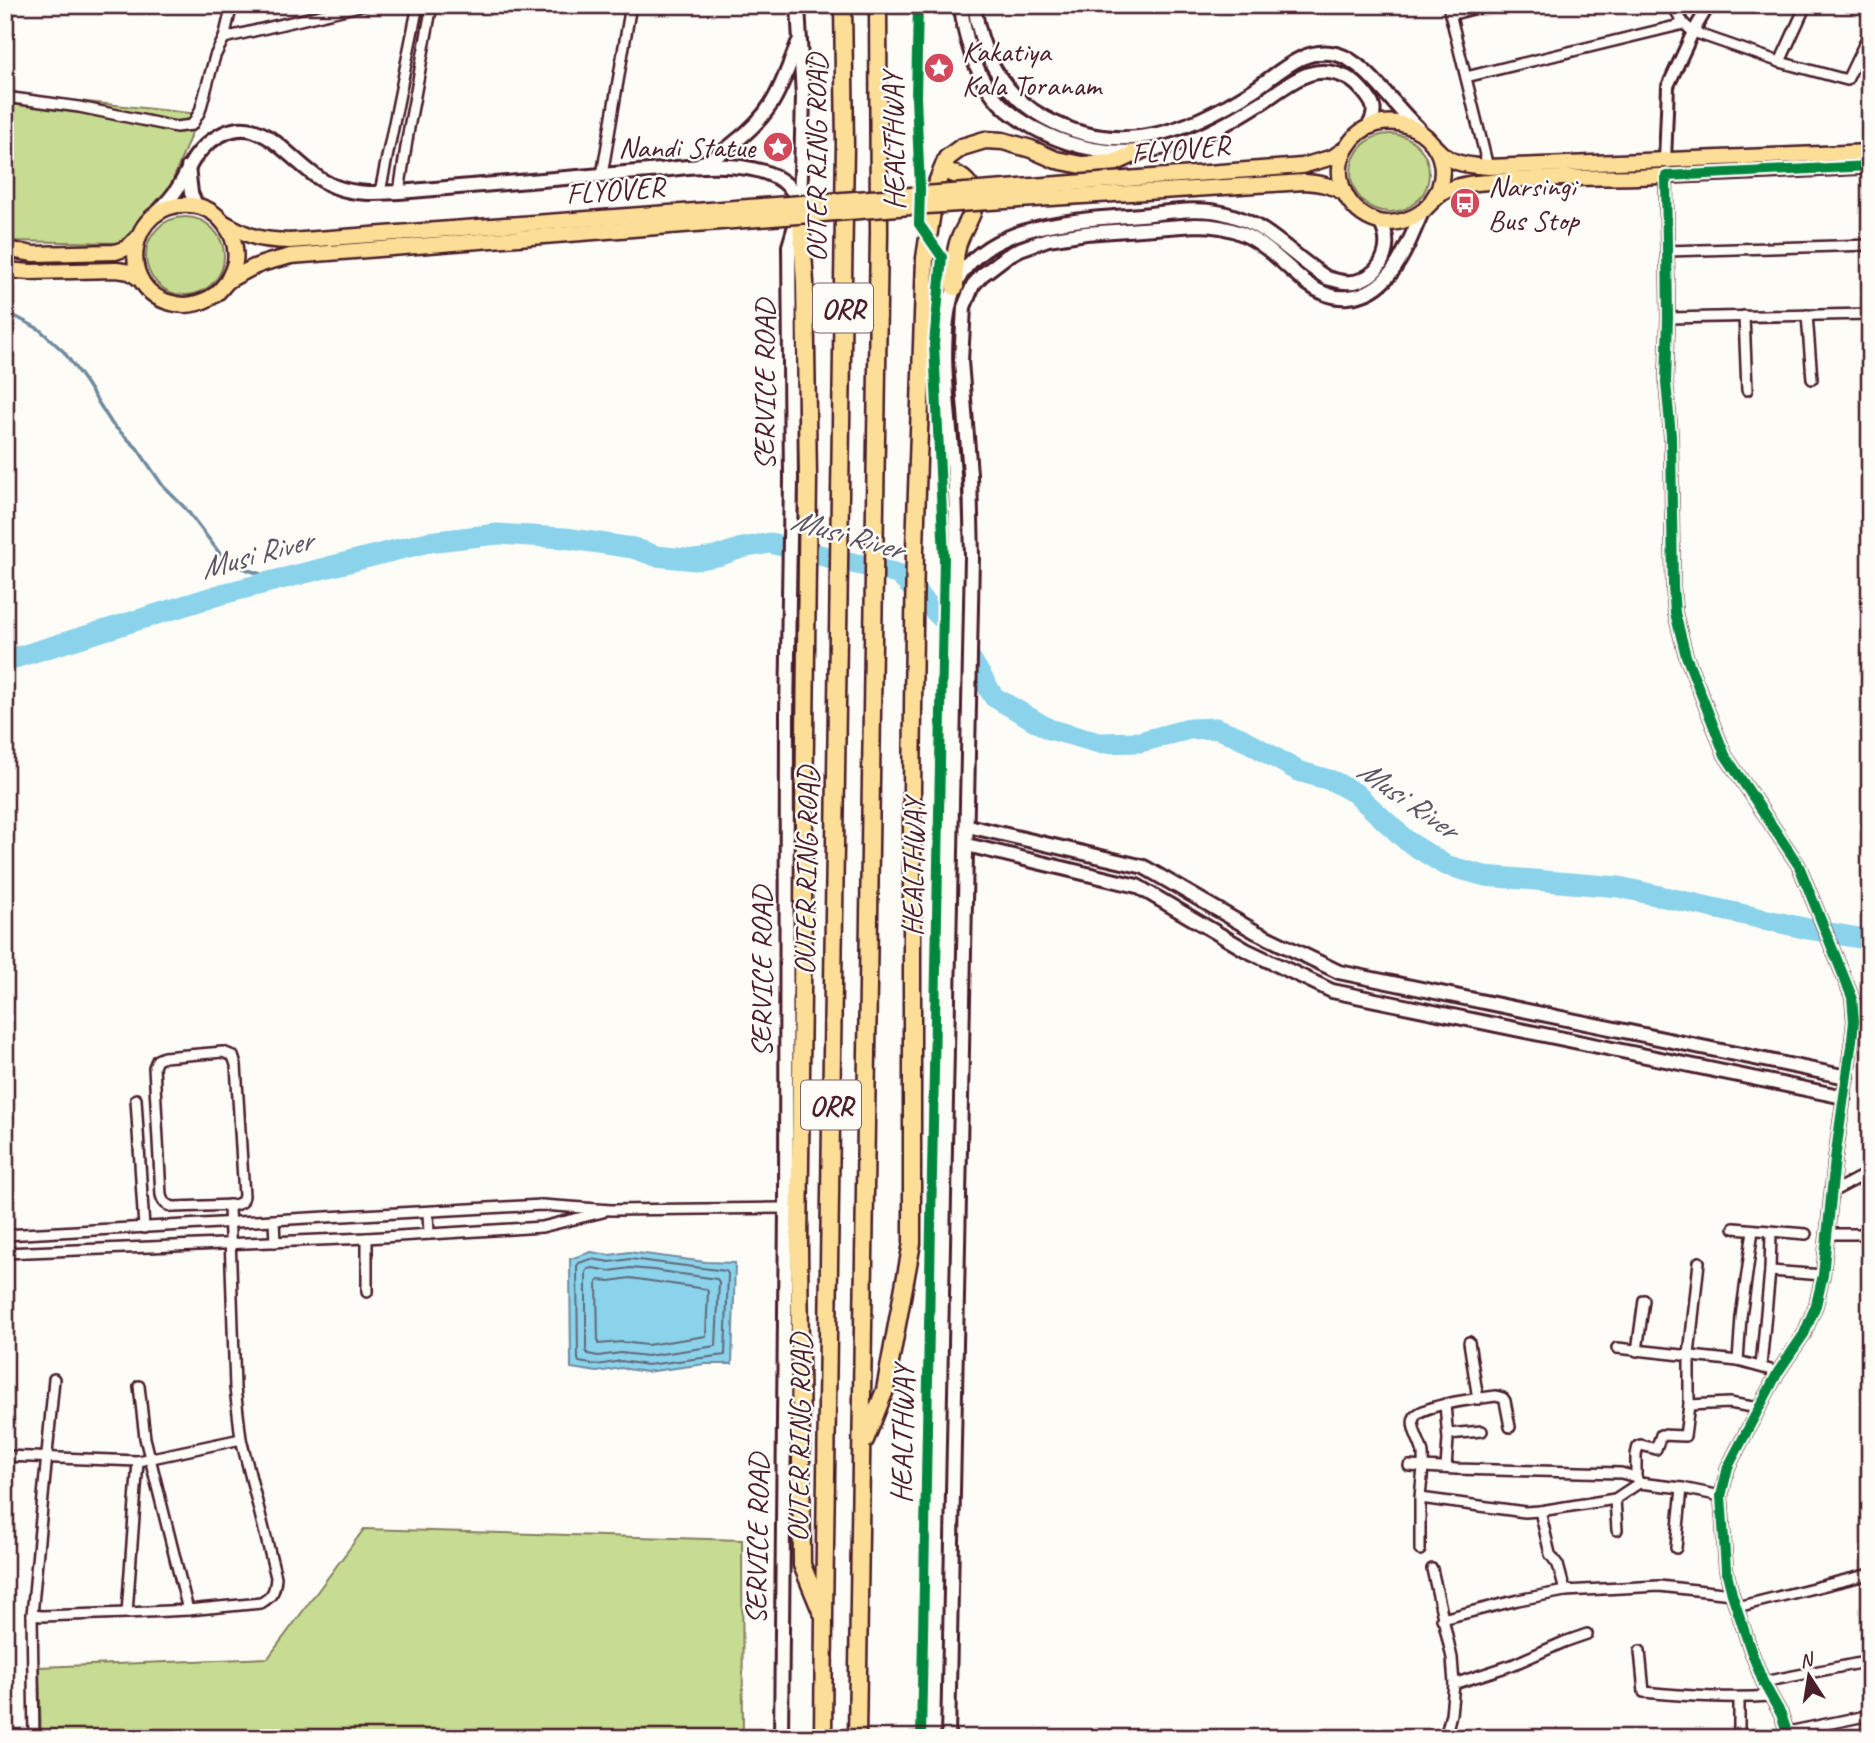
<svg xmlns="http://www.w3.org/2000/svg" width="1875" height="1743" viewBox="0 0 1875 1743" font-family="Caveat,sans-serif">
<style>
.green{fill:#c5dc92;stroke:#887e5e;stroke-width:2}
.water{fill:#8ad3eb;stroke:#708b9e;stroke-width:2}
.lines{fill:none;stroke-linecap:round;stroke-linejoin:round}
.shore{stroke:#646778;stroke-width:2}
.stream{stroke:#708b9e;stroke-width:3.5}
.river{stroke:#8ad3eb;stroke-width:21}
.minor-casing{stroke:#4a1f2b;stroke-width:14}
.tertiary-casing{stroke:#4a1f2b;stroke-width:16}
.secondary-casing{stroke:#4a1f2b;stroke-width:18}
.primary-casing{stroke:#4a1f2b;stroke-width:19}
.motorway-casing{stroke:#4a1f2b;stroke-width:21}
.minor{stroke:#fdfcf7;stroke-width:9}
.tertiary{stroke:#fdfcf7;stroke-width:10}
.secondary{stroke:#fdfcf7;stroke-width:12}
.primary{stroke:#fcde96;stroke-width:14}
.motorway{stroke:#fcde96;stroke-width:16}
.primary-bridge-casing{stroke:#4a1f2b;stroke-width:19;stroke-linecap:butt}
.primary-bridge{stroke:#fcde96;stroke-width:14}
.cycleway-casing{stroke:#fdfcf7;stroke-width:15}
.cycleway{stroke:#00873e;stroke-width:10}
.labels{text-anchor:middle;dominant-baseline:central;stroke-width:5;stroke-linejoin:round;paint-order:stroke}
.shield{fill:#fdfcf7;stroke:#806168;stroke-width:2}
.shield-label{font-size:28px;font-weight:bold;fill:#4a1f2b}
.poi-label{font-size:30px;fill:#4a1f2b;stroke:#fdfcf7;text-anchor:start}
.street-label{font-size:30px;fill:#4a1f2b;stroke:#fdfcf7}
.water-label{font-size:32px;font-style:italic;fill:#5d5565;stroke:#fdfcf7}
</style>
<rect width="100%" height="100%" fill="#fdfcf7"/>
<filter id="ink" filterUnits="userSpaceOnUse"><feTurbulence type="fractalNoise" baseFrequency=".0143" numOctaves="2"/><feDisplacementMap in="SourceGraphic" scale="14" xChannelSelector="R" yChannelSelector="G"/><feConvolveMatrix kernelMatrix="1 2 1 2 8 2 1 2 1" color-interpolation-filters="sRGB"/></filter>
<g filter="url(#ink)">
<!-- green -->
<g class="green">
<path d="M 5,93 L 199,114 L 167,195 L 125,243 L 5,241 Z"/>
<circle cx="1390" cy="173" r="39"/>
<circle cx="185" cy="256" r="39"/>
<path d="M 364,1529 L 742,1540 L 743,1738 L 41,1738 L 39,1667 L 268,1658 Z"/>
</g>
<!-- water -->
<path class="water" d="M 591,1252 L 610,1255 L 629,1252 L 706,1262 L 735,1263 L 732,1364 L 705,1364 L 646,1372 L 621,1368 L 597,1372 L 571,1368 L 570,1259 Z"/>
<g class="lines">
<!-- shore -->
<g class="shore">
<path d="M 591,1259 L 610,1262 L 630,1259 L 726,1271 L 728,1274 L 725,1355 L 647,1365 L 621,1361 L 597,1365 L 579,1362 L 578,1359 L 577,1266 L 579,1263 Z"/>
<path d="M 593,1268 L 610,1271 L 630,1268 L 653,1270 L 717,1279 L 719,1282 L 716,1346 L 647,1356 L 621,1353 L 598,1356 L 588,1354 L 586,1351 L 586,1272 L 588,1269 Z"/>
<path d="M 630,1278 L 706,1289 L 708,1292 L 706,1336 L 647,1345 L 621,1342 L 598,1344 L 597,1282 L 599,1280 L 610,1281 Z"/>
</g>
<!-- stream -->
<path class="stream" d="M 5,311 L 39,329 L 64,352 L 86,383 L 112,424 L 137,448 L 163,486 L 186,509 L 221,555 L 245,569 L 279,580"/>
<!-- river -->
<path class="river" d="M 5,661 L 222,594 L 428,542 L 497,534 L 565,538 L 633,548 L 656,556 L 695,560 L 718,556 L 742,548 L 770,543 L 898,574 L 953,630 L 994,697 L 1049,729 L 1099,743 L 1140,742 L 1189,729 L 1216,728 L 1241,738 L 1298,771 L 1333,781 L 1355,793 L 1407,841 L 1445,865 L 1485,876 L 1619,887 L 1808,929 L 1870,940"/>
<!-- minor casing -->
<g class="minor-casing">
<g id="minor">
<path d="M 1448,5 L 1488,167"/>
<path d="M 1672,5 L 1684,24 L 1693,32 L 1780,62 L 1847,80 L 1870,32"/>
<path d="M 1450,15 L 1488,5"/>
<path d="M 224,38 L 363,5"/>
<path d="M 1780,62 L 1806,5"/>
<path d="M 1856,62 L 1870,64"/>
<path d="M 1466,77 L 1684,24"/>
<path d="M 5,97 L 79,107 L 176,127 L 192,125 L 200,111 L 215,56 L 224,38 L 232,5"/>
<path d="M 602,175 L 631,5"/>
<path d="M 380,192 L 418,5"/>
<path d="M 399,192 L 409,128 L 432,5"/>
<path d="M 1667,251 L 1870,245"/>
<path d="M 1807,315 L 1812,379"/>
<path d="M 1744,316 L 1747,390"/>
<path d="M 1668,318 L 1870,314"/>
<path d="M 223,1052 L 233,1056 L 236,1065 L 244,1196 L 242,1202 L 235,1205 L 174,1207 C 166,1205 163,1203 161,1195 L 154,1067 L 157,1060 L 164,1057 Z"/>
<path d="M 136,1099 L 144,1228"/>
<path d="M 1832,1192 L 1870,1172"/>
<path d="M 428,1212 L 429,1234"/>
<path d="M 274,1221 L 275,1242"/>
<path d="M 1734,1228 L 1806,1234"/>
<path d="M 1828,1234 L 1870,1234"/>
<path d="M 5,1235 L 542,1205 L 611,1210 L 786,1208"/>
<path d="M 367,1238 L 367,1292"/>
<path d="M 5,1253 L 367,1238 L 542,1227 L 603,1212"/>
<path d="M 1699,1262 L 1689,1355 L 1689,1405 L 1729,1403 L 1759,1408"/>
<path d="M 1770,1271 L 1823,1275"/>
<path d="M 1469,1342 L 1478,1399"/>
<path d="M 1617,1348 L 1738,1361 L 1778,1372"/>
<path d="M 1637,1351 L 1644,1300"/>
<path d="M 1738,1361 L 1741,1317 L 1753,1230"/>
<path d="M 1761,1366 L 1770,1271 L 1771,1232"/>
<path d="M 139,1386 L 145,1438 L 188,1610"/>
<path d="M 1445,1404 L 1448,1439 L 1446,1468"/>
<path d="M 1510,1427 L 1505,1401 L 1503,1398 L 1496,1396 C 1482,1398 1418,1405 1414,1418 C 1410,1429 1422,1443 1423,1454 C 1424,1468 1421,1484 1420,1498 L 1525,1512 L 1540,1511 L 1615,1499 L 1639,1483"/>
<path d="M 1448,1434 L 1482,1431"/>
<path d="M 5,1456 L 138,1461 L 241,1439"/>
<path d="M 1409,1466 L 1456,1469 L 1621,1473 L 1636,1477 L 1639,1483 L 1682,1488 L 1721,1496"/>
<path d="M 1636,1477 L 1636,1455 L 1638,1446 L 1641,1445 L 1656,1449 L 1661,1435 L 1685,1436 L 1689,1405"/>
<path d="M 1420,1498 L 1420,1550"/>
<path d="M 1615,1499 L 1617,1530"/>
<path d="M 1540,1511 L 1550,1554 L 1558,1565 L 1565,1591 L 1659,1586 L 1732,1594"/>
<path d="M 1676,1548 L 1682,1488"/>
<path d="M 1432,1569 L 1452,1658 L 1454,1684"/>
<path d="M 1737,1607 L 1870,1574"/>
<path d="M 127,1613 L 138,1461"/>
<path d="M 32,1615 L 42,1616 L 127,1613 L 188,1610 L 261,1603 C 273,1596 275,1591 276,1577 L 241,1439 L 235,1388 L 229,1205"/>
<path d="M 1442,1619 L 1518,1600 L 1570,1590"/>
<path d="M 1640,1651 L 1644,1692 C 1687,1696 1728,1699 1770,1696"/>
<path d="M 1763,1682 L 1870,1661"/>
<path d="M 1739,1699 L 1739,1738"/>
<path d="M 1788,1732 L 1870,1715"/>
<path d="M 34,1738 L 32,1615 L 54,1379"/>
<path d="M 1445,1738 L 1451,1714 L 1454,1684 L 1512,1665 L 1564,1642 L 1587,1634"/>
</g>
</g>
<!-- tertiary casing -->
<g class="tertiary-casing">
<g id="tertiary">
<path d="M 1665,161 L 1668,86 L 1693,32 L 1709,5"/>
<path d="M 1666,176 L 1668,318 L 1666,382 L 1671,436 L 1673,586 L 1675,613 L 1686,656 L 1725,755 L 1799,866 L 1852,997 L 1854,1021 L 1852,1040 L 1835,1159 L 1823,1275 L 1816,1305 L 1804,1334 L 1778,1372 L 1728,1467 L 1721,1496 L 1726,1569 L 1732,1594 L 1751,1651 L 1763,1682 L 1781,1714 L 1789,1738"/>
</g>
</g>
<!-- secondary casing -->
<g class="secondary-casing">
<g id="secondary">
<path d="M 961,5 C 964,36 974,70 993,95 C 1003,109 1018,119 1034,128 C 1084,155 1134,159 1188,141 C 1212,132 1237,118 1259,104 C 1275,94 1291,80 1309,74 C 1328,68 1350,75 1362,90 C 1374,103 1378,111 1368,127"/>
<path d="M 974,5 C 981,54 1001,94 1045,118 C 1120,159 1188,132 1255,89 C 1278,74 1304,46 1336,54 C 1366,61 1395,108 1418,128"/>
<path d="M 701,163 C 713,160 724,151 734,143 C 775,111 780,89 798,43"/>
<path d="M 188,167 L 191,193 L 196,205"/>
<path d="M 159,211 C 166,203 174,195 179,186 C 189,170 190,160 205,146 C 262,96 287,169 336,187 C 357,195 378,193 399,192 L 661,170 C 697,165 763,158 790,188 C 794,192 796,198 798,203"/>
<path d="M 968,826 L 1144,867 L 1256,932 L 1339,972 L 1847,1077"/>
<path d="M 967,845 L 1137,886 L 1246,950 L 1332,991 L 1844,1097"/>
<path d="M 781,1738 L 786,1208 L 787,713 L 791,480 L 789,246 L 800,209 L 803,97 L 798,5"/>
<path d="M 933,1738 L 957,557 C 956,526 956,494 953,462 C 949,412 937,336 954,289 C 979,221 1082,220 1141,215 C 1170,212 1202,206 1230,215 C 1269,226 1294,258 1327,278 C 1338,281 1350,285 1361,280 C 1385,270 1393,243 1380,222"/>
<path d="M 948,1738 L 972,557 L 970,474 L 961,361 L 964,307 L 973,285 L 982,275 L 1007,256 L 1020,249 L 1048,239 L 1086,233 L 1196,225 C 1212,225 1228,227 1243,234 C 1268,245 1287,268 1308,284 C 1319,292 1333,299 1348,297 C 1392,294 1407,246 1422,212"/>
</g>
</g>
<!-- primary casing -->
<g class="primary-casing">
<g id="primary">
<path d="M 1436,148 C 1452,165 1467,165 1488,167 L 1870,152"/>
<path d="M 1302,166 L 1333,157 L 1346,148"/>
<path d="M 1304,182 C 1319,183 1331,185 1344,193"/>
<path d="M 1431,202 C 1433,198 1437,193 1439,188 C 1458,132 1378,96 1347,147 C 1329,175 1347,214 1379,222 C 1394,225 1412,220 1424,210 C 1431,203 1438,194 1448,190 C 1461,184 1475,183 1489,182 C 1537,177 1589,178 1637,177 C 1715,174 1792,170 1870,166"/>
<path d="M 225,223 C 252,238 259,240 290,241"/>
<path d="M 5,249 L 34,254 L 115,252 L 127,248 L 138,237"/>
<path d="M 5,270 L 31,272 L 117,270 L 130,272 L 141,280"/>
<path d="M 227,282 C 230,276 234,268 235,262 C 239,235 218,207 191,205 C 127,199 113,293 176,304 C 190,307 205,302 216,294 C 220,291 223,286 227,282 C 233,277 243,273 250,269 C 263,262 277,260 291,256"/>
</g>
</g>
<!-- motorway casing -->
<g class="motorway-casing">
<g id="motorway">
<path d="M 942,171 C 963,173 981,190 972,213 C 968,223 962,232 958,243 C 954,257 954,272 955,287"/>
<path d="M 800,209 L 805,282 L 808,479 L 799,1247 L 802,1565 L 821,1611"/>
<path d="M 865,1440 L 885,1390 L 912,1243 L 912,790 L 915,548 L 925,258 L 936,185 L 947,158 L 962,147 L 985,140 L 1003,141 L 1031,149 L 1056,160 L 1082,165 L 1114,163 L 1140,151"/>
<path d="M 823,1738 L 824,1616 L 845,144 L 843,5"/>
<path d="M 857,1738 L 879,233 L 878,5"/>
</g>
</g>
<!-- minor -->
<use href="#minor" class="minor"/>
<!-- tertiary -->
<use href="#tertiary" class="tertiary"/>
<!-- secondary -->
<use href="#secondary" class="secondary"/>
<!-- primary -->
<use href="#primary" class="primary"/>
<!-- motorway -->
<use href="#motorway" class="motorway"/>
<!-- primary-bridge casing -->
<g class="primary-bridge-casing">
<g id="primary-bridge">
<path d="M 290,241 L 1302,166"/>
<path d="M 291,256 L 911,207 L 1304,182"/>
</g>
</g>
<!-- primary-bridge -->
<use href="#primary-bridge" class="primary-bridge"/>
<!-- cycleway casing -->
<g class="cycleway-casing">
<g id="cycleway">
<path d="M 918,5 L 916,97 L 920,189 L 919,224 L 942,257 L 934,344 L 944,558 L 921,1738"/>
<path d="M 1789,1738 L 1781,1714 L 1763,1682 L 1751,1651 L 1732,1594 L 1726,1569 L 1721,1496 L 1728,1467 L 1778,1372 L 1804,1334 L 1816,1305 L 1823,1275 L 1835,1159 L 1852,1040 L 1854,1021 L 1852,997 L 1799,866 L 1725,755 L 1686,656 L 1675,613 L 1673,586 L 1671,436 L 1666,382 L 1668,318 L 1666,176 L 1870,166"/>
</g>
</g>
<!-- cycleway -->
<use href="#cycleway" class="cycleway"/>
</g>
</g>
<!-- icons -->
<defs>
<g id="sight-disc" transform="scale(1.575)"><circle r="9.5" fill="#d1495b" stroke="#fdfcf7"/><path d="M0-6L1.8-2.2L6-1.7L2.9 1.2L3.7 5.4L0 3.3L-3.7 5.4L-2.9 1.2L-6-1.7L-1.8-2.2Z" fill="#fff"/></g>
<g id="bus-disc" transform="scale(1.575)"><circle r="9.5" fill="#d1495b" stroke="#fdfcf7"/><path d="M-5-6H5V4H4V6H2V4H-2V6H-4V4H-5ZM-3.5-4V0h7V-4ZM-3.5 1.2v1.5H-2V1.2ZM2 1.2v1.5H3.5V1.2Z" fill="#fff"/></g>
</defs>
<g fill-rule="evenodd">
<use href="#sight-disc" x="939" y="68"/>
<use href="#sight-disc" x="778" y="147"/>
<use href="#bus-disc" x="1465" y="203"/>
</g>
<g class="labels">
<!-- shield labels -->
<g class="shield">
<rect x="813" y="283.5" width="60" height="49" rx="5"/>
<rect x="801" y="1080.5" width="60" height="49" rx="5"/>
</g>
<g class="shield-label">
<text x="843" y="308">ORR</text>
<text x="831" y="1105">ORR</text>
</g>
<!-- poi labels -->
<g class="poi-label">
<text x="962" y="51">Kakatiya<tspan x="962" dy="34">Kala Toranam</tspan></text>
<text x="755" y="147" text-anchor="end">Nandi Statue</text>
<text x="1488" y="186">Narsingi<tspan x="1488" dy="34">Bus Stop</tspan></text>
</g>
<!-- street labels -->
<g class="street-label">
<text transform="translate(893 141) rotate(-91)">HEALTHWAY</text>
<text transform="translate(1180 149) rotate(-5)">FLYOVER</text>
<text transform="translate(816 158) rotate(-90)">OUTER RING ROAD</text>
<text transform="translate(615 190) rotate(-4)">FLYOVER</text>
<text transform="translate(764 385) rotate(-90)">SERVICE ROAD</text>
<text transform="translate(913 867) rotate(-89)">HEALTHWAY</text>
<text transform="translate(806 871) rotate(-89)">OUTER RING ROAD</text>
<text transform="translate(761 972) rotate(-90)">SERVICE ROAD</text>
<text transform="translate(902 1434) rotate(-89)">HEALTHWAY</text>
<text transform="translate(799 1438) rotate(-89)">OUTER RING ROAD</text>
<text transform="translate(757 1539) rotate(-89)">SERVICE ROAD</text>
</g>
<!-- water labels -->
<g class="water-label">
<text transform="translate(847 534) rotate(16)">Musi River</text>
<text transform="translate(256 554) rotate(-15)">Musi River</text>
<text transform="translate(1408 799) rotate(35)">Musi River</text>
</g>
</g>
<!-- margin -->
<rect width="1875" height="1743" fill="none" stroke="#fdfcf7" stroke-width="28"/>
<rect x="14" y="14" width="1847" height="1715" fill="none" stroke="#4a1f2b" stroke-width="2.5" filter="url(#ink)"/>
<!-- north arrow -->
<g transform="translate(1809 1676) rotate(348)" stroke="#fdfcf7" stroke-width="5" paint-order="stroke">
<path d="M0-5L12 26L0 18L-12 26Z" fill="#4a1f2b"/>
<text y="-10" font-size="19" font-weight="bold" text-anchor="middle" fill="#4a1f2b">N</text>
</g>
</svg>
